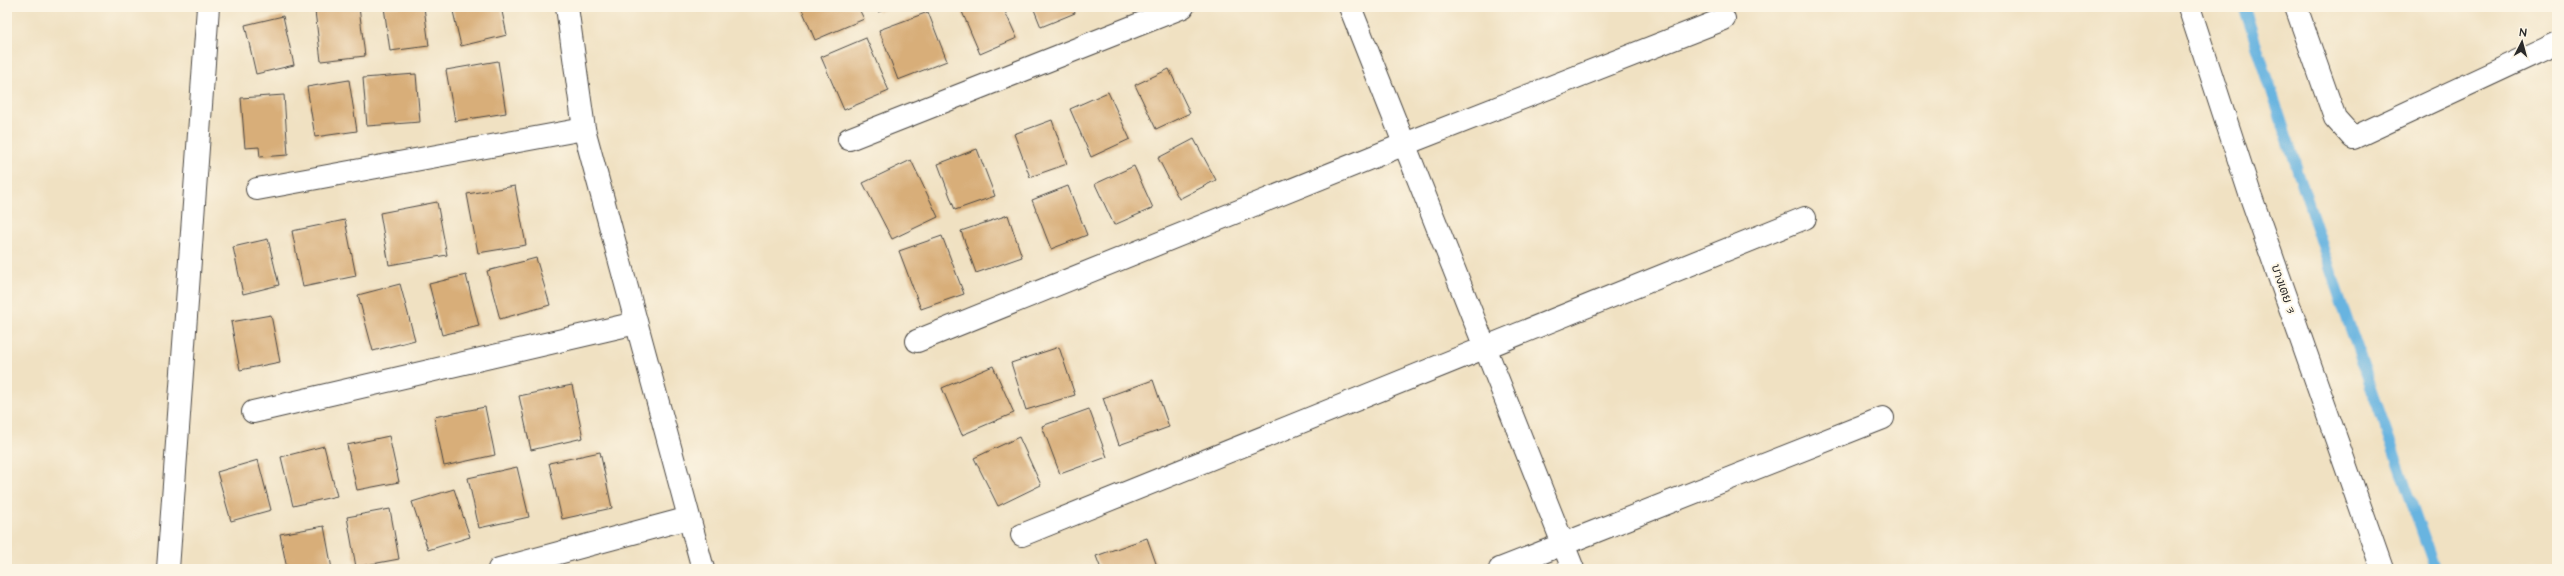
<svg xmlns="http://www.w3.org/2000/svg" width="2564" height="576" viewBox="0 0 2564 576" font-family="'Architects Daughter','Playpen Sans Thai',sans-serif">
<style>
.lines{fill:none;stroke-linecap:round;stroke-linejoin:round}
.stream{stroke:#67b4e0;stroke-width:11}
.building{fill:#d8ae79}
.street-casing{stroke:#494642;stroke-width:24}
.street{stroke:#fff;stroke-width:22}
.labels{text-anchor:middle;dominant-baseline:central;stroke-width:4;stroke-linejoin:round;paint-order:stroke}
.street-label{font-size:12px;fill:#2b2b2b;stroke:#fcf5e5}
</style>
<rect width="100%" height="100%" fill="#fcf5e5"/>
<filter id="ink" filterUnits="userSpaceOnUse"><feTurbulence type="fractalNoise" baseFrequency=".025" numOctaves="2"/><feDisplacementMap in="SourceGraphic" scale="8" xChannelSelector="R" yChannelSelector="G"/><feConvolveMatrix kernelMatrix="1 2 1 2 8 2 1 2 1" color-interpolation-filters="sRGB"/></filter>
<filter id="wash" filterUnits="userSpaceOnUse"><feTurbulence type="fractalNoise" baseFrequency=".012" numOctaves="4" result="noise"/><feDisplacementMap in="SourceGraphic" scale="16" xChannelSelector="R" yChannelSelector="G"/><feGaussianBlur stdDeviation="0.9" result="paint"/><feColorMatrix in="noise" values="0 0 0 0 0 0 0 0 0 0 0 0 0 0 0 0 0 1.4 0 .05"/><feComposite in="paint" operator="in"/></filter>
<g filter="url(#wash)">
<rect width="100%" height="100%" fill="#f0e1c2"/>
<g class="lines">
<!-- stream -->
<path class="stream" d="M 2244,7 L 2340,299 L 2435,569"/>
</g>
<g id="blocks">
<!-- building -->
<g class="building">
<path d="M 347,7 L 359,7 L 365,56 L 321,61 L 315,11 Z"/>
<path d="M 384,7 L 424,7 L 429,46 L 390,51 Z"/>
<path d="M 452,7 L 501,7 L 507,35 L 461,46 Z"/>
<path d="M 801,7 L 858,7 L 864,19 L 815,40 Z"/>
<path d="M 876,7 L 893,7 L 878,12 Z"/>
<path d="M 960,7 L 1003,7 L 1017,38 L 980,54 Z"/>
<path d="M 1033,7 L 1073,7 L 1075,13 L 1041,27 Z"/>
<path d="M 928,12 L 947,61 L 898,80 L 879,30 Z"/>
<path d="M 283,16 L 294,65 L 256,74 L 245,25 Z"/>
<path d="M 866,38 L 889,91 L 844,110 L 821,57 Z"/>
<path d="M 498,61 L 506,113 L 455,121 L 446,70 Z"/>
<path d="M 1169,69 L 1190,113 L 1156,129 L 1135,85 Z"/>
<path d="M 416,74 L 420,122 L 367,126 L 363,78 Z"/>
<path d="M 349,80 L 357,131 L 315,137 L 307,87 Z"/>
<path d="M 1108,92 L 1130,139 L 1091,157 L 1070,109 Z"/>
<path d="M 284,95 L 288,155 L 260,157 L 259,147 L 245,148 L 241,98 Z"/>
<path d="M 1052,120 L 1067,164 L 1030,177 L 1014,134 Z"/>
<path d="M 1194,139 L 1216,180 L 1179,199 L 1158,158 Z"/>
<path d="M 977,149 L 995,196 L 955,210 L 938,164 Z"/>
<path d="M 911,160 L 938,217 L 892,239 L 863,183 Z"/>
<path d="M 1134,166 L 1153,208 L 1114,225 L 1095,184 Z"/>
<path d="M 515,186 L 526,245 L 478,253 L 467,194 Z"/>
<path d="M 1068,186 L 1087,235 L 1051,249 L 1032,200 Z"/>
<path d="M 437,202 L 447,255 L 389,265 L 380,213 Z"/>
<path d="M 1008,215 L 1022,257 L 976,273 L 961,231 Z"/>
<path d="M 345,220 L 356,276 L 303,287 L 292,231 Z"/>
<path d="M 942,236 L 964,294 L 921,309 L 899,251 Z"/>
<path d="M 268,239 L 279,285 L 243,294 L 233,247 Z"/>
<path d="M 536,258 L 550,305 L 500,319 L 487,271 Z"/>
<path d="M 466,275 L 479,326 L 442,335 L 429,284 Z"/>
<path d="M 400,284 L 415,340 L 373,351 L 358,295 Z"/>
<path d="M 271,315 L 280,362 L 240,370 L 231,322 Z"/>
<path d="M 1059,347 L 1075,395 L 1026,410 L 1011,363 Z"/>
<path d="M 993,366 L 1014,413 L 962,435 L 942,388 Z"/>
<path d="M 1153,380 L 1169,427 L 1119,445 L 1103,398 Z"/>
<path d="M 572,385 L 583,438 L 531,450 L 519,396 Z"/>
<path d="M 485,407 L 495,455 L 444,466 L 434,417 Z"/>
<path d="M 1089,409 L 1107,457 L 1060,474 L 1042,426 Z"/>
<path d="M 389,436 L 399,482 L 357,490 L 347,445 Z"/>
<path d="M 1019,437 L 1041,485 L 998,506 L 974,458 Z"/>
<path d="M 324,446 L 337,496 L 293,506 L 281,457 Z"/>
<path d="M 600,452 L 612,508 L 562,519 L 549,463 Z"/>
<path d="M 258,460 L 271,510 L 231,521 L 217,472 Z"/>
<path d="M 517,467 L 529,517 L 479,528 L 468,478 Z"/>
<path d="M 454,489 L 470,537 L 428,550 L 412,502 Z"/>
<path d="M 390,509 L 399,559 L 356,567 L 347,517 Z"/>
<path d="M 324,526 L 332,569 L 287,569 L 280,534 Z"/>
<path d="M 1147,538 L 1158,569 L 1101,569 L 1096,556 Z"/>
</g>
</g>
</g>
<g filter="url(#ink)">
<use href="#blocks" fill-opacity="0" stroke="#494642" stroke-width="1"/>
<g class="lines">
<!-- street casing -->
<g class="street-casing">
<g id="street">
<path d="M 567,7 L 584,129 L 703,569"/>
<path d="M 1350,7 L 1573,569"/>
<path d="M 2189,7 L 2251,197 L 2382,569"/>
<path d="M 2296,7 L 2335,118 L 2353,138 L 2557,43"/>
<path d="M 849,139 L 1183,7"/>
<path d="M 257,189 L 584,129"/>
<path d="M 917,341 L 1405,144 L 1724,19"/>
<path d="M 253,412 L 636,323"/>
<path d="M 1022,535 L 1805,218"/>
<path d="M 168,569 L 208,7"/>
<path d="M 499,569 L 689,518"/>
<path d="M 1500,569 L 1883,418"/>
</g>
</g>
<!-- street -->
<use href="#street" class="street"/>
</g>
</g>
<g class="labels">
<!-- street labels -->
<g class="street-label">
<text transform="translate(2283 289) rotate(71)">บางเตย 3</text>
</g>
</g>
<!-- margin -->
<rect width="2564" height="576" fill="none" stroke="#fcf5e5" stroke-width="24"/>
<!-- north arrow -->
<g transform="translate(2522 42) rotate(6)" stroke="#fcf5e5" stroke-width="3" paint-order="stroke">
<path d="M0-3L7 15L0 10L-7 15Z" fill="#2b2b2b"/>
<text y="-6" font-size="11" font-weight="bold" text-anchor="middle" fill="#2b2b2b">N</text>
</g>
</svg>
